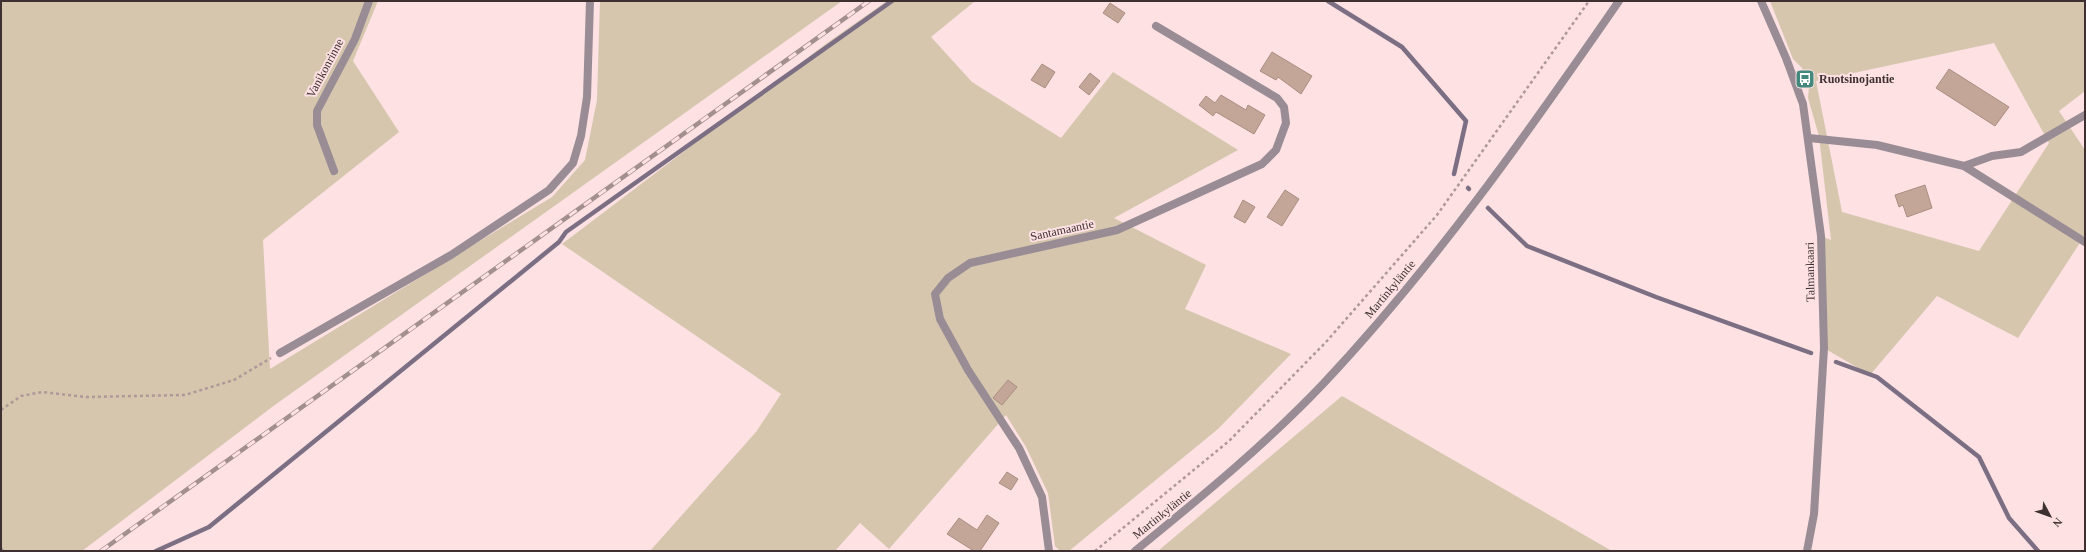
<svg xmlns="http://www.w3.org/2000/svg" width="2086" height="552" viewBox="0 0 2086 552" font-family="Georgia,serif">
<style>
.green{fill:#d5c6ad;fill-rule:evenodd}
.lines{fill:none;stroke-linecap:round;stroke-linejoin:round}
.stream{stroke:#7c6f84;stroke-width:4.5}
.building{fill:#c3a698;stroke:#ab8e81}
.path{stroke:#ae9899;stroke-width:2.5;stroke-dasharray:3 3;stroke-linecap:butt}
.minor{stroke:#998c95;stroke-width:8}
.tertiary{stroke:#998c95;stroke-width:8}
.rail-casing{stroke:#a48f90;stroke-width:4.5}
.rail{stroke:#fde1e3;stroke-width:3;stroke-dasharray:9;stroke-linecap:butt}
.labels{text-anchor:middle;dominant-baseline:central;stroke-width:4;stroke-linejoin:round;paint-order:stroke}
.street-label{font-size:12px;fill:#3e3031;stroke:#fde1e3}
.poi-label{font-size:12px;font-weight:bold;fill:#3e3031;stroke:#fde1e3;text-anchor:start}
</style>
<rect width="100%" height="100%" fill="#fde1e3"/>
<!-- green -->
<g class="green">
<path d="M 1,1 L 378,1 L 353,61 L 399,132 L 263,240 L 270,369 L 552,197 L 585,160 L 597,100 L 600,1 L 842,1 L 272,407 L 82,551 L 1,551 Z"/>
<path d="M 887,1 L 975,1 L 931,37 L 972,82 L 1061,138 L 1113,72 L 1238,150 L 1114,218 L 1206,265 L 1185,309 L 1291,354 L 1218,429 L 1069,551 L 1060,551 L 1055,546 L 1048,493 L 1026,447 L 1006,415 L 889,549 L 860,523 L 835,551 L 650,551 L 756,432 L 781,394 L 562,244 L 827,43 Z"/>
<path d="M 1770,1 L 2085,1 L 2085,91 L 2059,111 L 2085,150 L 2085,235 L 2018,338 L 1937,296 L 1870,375 L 1824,348 L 1821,236 L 1831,240 L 1819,136 L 1808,98 L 1809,86 L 1802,68 L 1793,59 ZM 1994,43 L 2049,143 L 1979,251 L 1842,212 L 1816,81 Z"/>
<path d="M 1342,396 L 1612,551 L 1158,551 Z"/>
</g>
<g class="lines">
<!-- stream -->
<g class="stream">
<path d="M 1328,1 L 1402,47 L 1466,121 L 1454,174"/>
<path d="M 1468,188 L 1469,189"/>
<path d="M 1488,208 L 1527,246 L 1656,297 L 1811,353"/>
<path d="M 1836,362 L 1877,377 L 1979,457 L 2009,518 L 2038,551"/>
<path d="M 156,551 L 209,527 L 559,242 L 566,232 L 892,1"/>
</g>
</g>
<!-- building -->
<g class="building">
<path d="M 1110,3 L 1125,13 L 1118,23 L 1103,13 Z"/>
<path d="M 1272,52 L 1312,76 L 1301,94 L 1278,77 L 1276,80 L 1260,71 Z"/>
<path d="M 1042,64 L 1055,72 L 1045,88 L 1031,80 Z"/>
<path d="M 1949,69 L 2009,107 L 1995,126 L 1936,88 Z"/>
<path d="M 1090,73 L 1100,81 L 1089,95 L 1079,87 Z"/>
<path d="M 1221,95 L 1246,110 L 1248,105 L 1265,115 L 1254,134 L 1216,112 L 1213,116 L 1199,105 L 1206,96 L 1215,103 Z"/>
<path d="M 1925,185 L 1932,208 L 1907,217 L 1903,205 L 1899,207 L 1895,195 Z"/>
<path d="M 1285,190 L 1299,199 L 1282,226 L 1267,217 Z"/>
<path d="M 1243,200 L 1255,207 L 1245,223 L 1234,217 Z"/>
<path d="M 1008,380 L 1017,387 L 1002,405 L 993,398 Z"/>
<path d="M 1007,472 L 1018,479 L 1011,490 L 999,483 Z"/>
<path d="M 987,515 L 999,523 L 980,551 L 974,551 L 947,534 L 959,518 L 977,530 Z"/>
</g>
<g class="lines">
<!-- path -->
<g class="path">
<path d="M 1,410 L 21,396 L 42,392 L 86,397 L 185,395 L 234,380 L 271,358"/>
<path d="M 1,548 L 3,551"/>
<path d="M 1095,551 L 1229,441 L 1326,342 L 1437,215 L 1589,1"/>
</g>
<!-- minor -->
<g class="minor">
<path d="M 1761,1 L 1786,58 L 1803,104 L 1821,236 L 1824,348 L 1814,514 L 1807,551"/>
<path d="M 1809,138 L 1877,145 L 1964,166 L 2085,242"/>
<path d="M 1964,166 L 1992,156 L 2021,152 L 2085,115"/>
<path d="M 334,171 L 317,125 L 317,111 L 355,39 L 369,1"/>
<path d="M 280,353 L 451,255 L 549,190 L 573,163 L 581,136 L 587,97 L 590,1"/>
<path d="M 1049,551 L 1042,497 L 1019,448 L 968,370 L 940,319 L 935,294 L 948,278 L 970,263 L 1117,230 L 1262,164 L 1276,150 L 1286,123 L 1284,107 L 1277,98 L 1156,26"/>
</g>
<!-- tertiary -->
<path class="tertiary" d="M 1135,551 C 1200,498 1265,445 1323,384 C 1434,266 1527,134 1619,1"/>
<!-- rail casing -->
<g class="rail-casing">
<path id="rail" d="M 101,551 L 869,1"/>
</g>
<!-- rail -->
<use href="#rail" class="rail"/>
</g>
<!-- icons -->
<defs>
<g id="bus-square" transform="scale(1)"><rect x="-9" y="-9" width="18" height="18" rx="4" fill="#44897d" stroke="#fde1e3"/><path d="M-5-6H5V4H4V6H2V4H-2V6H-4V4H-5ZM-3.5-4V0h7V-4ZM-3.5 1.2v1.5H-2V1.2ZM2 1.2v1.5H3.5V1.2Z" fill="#fff"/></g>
</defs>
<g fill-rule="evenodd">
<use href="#bus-square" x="1805" y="79"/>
</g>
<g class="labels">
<!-- street labels -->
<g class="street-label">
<text transform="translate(325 68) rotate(-62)">Vanikonrinne</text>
<text transform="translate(1062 230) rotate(-12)">Santamaantie</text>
<text transform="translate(1810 272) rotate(-91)">Talmankaari</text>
<text transform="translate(1390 289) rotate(-50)">Martinkyläntie</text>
<text transform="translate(1162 514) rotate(-39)">Martinkyläntie</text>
</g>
<!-- poi labels -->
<g class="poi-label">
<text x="1819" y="79">Ruotsinojantie</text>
</g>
</g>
<!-- border -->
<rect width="2086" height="552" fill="none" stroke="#3e3031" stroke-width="4"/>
<!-- north arrow -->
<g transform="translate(2050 516) rotate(131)" stroke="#fde1e3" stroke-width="3" paint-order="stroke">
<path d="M0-3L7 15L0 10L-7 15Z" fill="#3e3031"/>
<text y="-6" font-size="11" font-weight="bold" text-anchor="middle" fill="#3e3031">N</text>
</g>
</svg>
